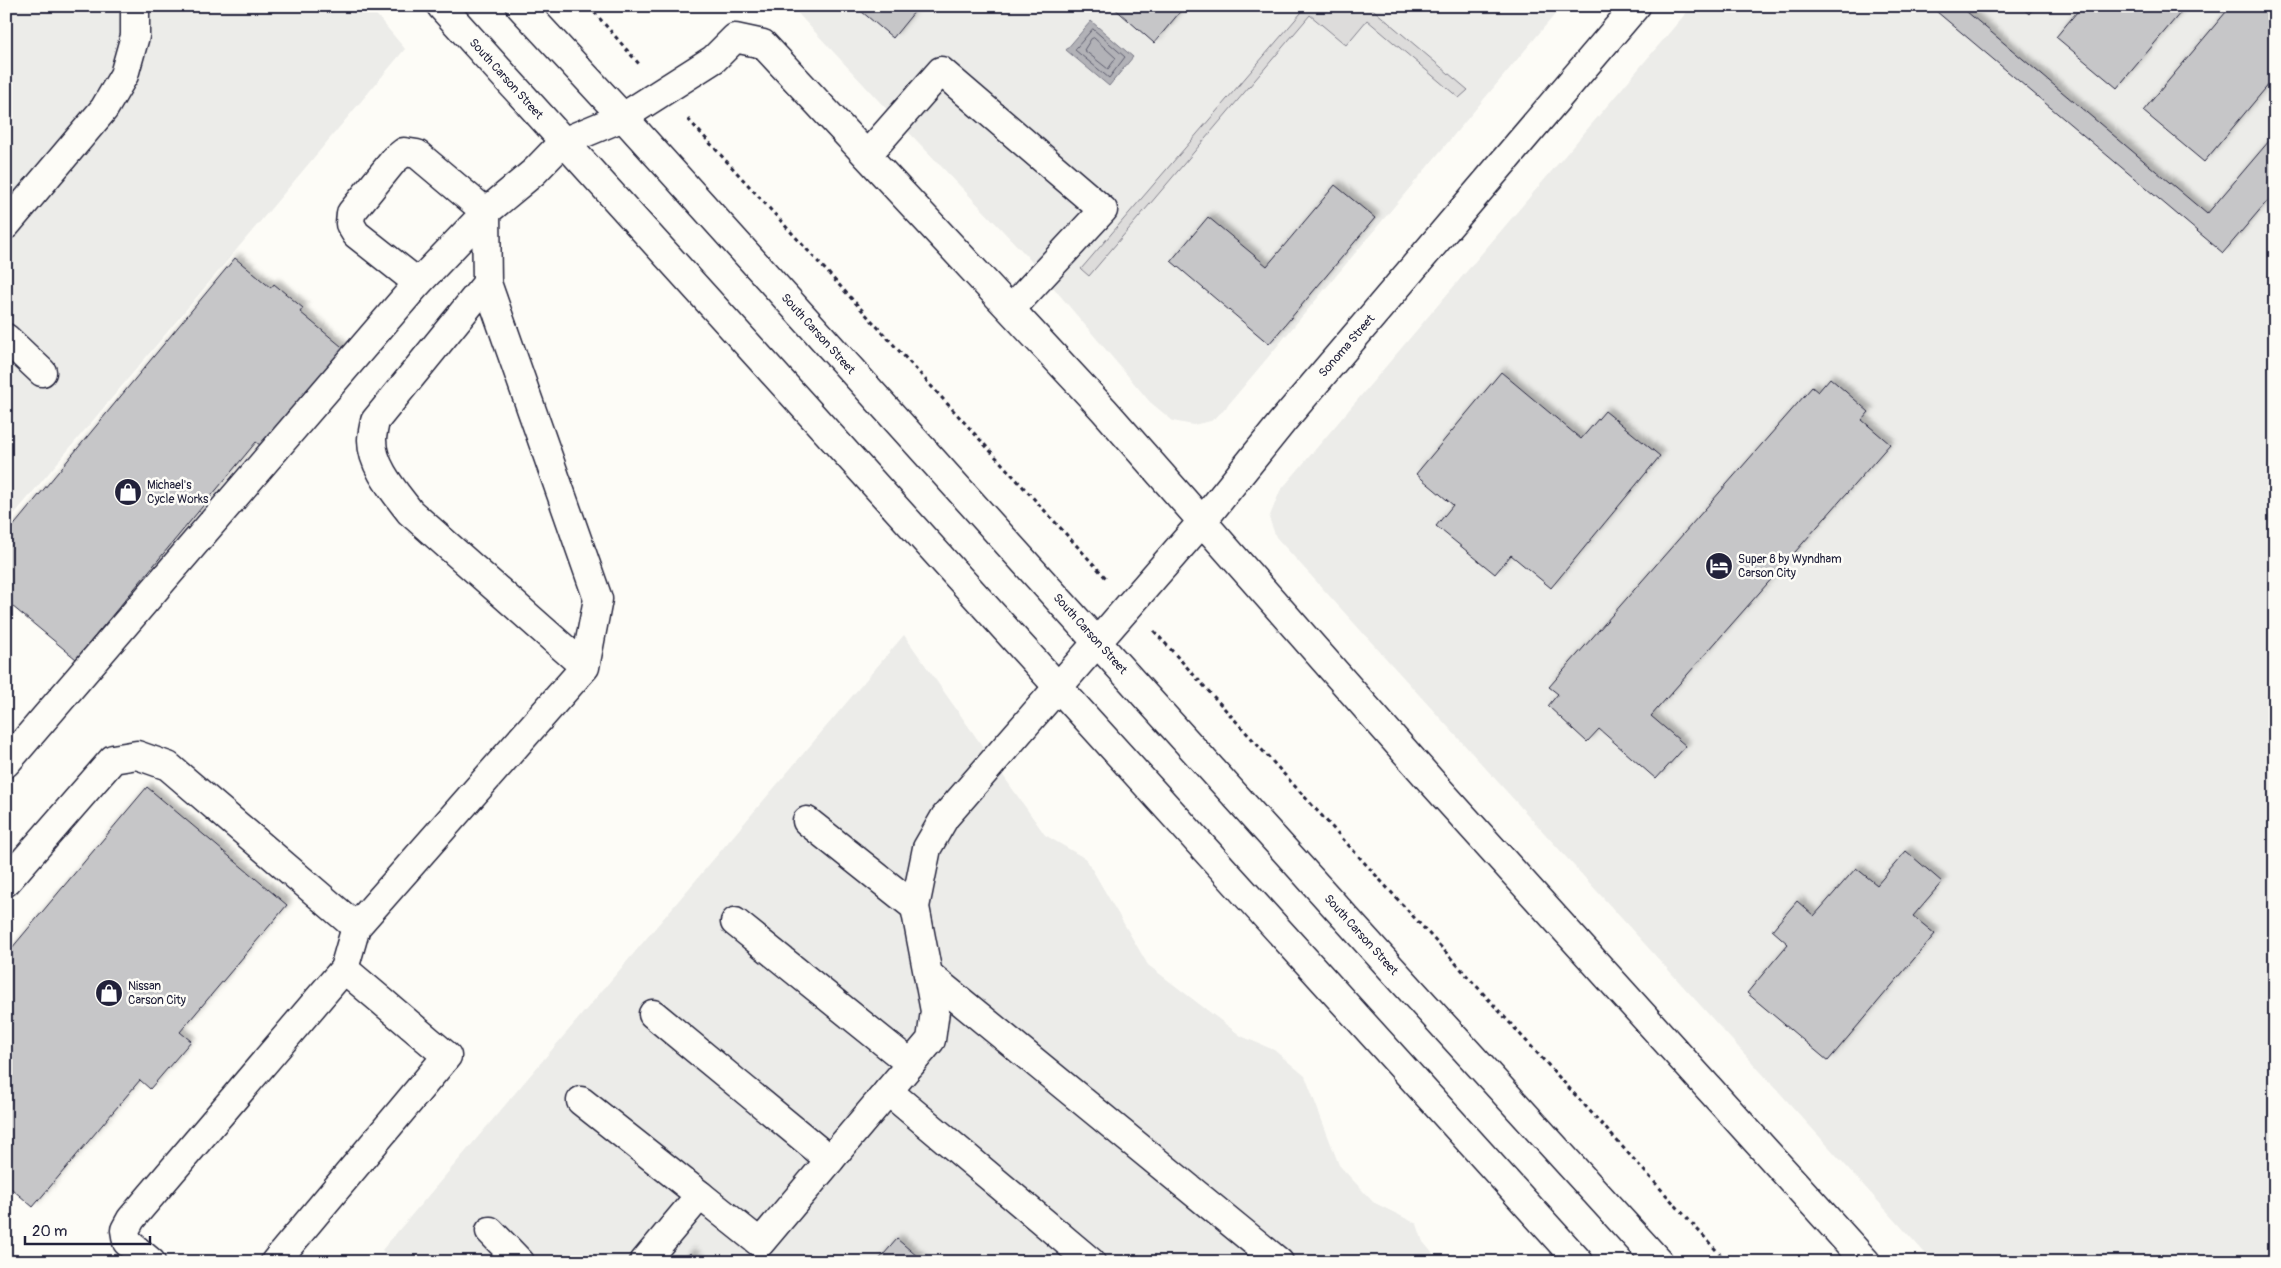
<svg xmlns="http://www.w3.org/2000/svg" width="2281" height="1268" viewBox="0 0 2281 1268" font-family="Pangolin,sans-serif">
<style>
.built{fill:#ecece9}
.green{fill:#dddcdb;stroke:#807f8b}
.water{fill:#b2b2b7;stroke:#787885}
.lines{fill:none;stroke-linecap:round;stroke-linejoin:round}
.shore{stroke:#5c5c6d;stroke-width:1}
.building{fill:#c6c6c8;stroke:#22223b;filter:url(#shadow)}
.minor-casing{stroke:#22223b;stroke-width:31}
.major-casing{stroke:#22223b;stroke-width:31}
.path{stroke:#22223b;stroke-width:3;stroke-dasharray:4 4;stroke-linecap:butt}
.minor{stroke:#fdfcf7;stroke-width:28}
.major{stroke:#fdfcf7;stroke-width:28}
.labels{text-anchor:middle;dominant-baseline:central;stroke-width:5;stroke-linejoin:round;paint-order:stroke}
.street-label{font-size:12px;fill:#22223b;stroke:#fdfcf7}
.poi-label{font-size:12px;fill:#22223b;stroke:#fdfcf7;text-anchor:start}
</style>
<defs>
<filter id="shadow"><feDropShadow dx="4.5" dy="-4.5" stdDeviation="2.5" flood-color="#0004"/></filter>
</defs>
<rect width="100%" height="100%" fill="#fdfcf7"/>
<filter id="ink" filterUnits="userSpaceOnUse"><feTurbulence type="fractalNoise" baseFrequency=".02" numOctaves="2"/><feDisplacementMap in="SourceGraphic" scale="10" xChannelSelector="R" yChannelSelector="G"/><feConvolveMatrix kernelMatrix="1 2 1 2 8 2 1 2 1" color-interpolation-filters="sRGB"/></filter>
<g filter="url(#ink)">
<!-- built -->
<g class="built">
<path d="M 6,6 L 369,6 L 405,49 L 6,524 Z"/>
<path d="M 791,6 L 1562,6 L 1223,411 L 1211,421 L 1193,425 L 1173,421 L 1150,402 L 1025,254 L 877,99 Z"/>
<path d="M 1692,6 L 2275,6 L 2275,1262 L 1933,1262 L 1276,537 L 1269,518 L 1280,491 Z"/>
<path d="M 904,635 L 1045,835 L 1086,859 L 1148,965 L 1241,1036 L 1274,1050 L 1305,1076 L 1339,1165 L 1373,1202 L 1417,1224 L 1423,1242 L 1440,1262 L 393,1262 L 382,1250 Z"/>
</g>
<!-- green -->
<path class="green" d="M 1307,6 L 1369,6 L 1468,90 L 1459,98 L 1367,20 L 1346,45 L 1310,15 L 1089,276 L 1081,269 Z"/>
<!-- water -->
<path class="water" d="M 1091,21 L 1133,57 L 1109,86 L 1066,50 Z"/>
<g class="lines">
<!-- shore -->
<g class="shore">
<path d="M 1093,29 L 1125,57 L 1109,78 L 1075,50 Z"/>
<path d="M 1094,38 L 1116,58 L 1108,69 L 1084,50 L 1091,39 Z"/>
</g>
</g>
<!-- building -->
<g class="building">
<path d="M 855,6 L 919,6 L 893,38 Z"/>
<path d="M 1112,6 L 1185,6 L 1154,43 Z"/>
<path d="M 1930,6 L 1960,6 L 2207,214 L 2275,134 L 2275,192 L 2223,253 Z"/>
<path d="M 2020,6 L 2035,6 L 2029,14 Z"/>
<path d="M 2082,6 L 2186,6 L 2117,88 L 2056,37 Z"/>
<path d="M 2231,6 L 2275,6 L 2275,77 L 2204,162 L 2143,111 Z"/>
<path d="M 1335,185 L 1375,218 L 1269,344 L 1171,261 L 1208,217 L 1267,266 Z"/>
<path d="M 235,258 L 271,288 L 274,284 L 303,308 L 300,312 L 347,351 L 265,449 L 256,442 L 76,659 L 6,601 L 6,535 Z"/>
<path d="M 1501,372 L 1581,439 L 1605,411 L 1660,456 L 1551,588 L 1511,555 L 1495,574 L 1436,526 L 1453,505 L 1416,474 Z"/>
<path d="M 1830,378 L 1869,412 L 1862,420 L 1890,444 L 1651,716 L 1686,746 L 1656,779 L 1599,729 L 1587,742 L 1548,706 L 1558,694 L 1549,687 L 1812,387 L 1818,392 Z"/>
<path d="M 147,787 L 287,905 L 180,1032 L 191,1041 L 150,1089 L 140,1080 L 33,1207 L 6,1184 L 6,955 Z"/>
<path d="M 1906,851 L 1942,882 L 1913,916 L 1935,934 L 1828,1061 L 1747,993 L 1788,944 L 1772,930 L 1797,901 L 1814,916 L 1856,868 L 1877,885 Z"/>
<path d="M 897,1239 L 924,1262 L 877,1262 Z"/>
<path d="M 690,1253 L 700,1262 L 682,1262 Z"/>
</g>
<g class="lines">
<!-- minor casing -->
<g class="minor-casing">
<g id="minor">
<path d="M 623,117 L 714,59 L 735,38 L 763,44 L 1104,410 L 1431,781 L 1866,1262"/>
<path d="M 867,155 L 941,71 L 1103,210 L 1011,309"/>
<path d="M 6,225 L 104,109 L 124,75 L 135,36 L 135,6"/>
<path d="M 487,283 L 486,212 L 417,154 L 404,152 L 394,160 L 351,213 L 350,224 L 356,234 L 418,283 L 486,212 L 534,172 L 563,142"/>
<path d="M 6,338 L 42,372"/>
<path d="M 6,763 L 418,283"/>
<path d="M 807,821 L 915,907"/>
<path d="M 6,882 L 113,759 L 137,755 L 168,766 L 356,927"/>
<path d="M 735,922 L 911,1064"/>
<path d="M 344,969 L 356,927 L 585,667 L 598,599 L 487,283 L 375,421 C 374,427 372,434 372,440 C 372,467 395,492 410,512 L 585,667"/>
<path d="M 930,976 L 1279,1262"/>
<path d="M 653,1014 L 830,1160"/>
<path d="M 888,1091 L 1091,1262"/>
<path d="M 581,1101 L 700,1195"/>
<path d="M 490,1231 L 520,1262"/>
<path d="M 151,1262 L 127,1242 L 125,1230 L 131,1219 L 344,969 L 447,1056 L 275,1262"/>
<path d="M 644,1262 L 700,1195 L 760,1243 L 931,1040 L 935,1011 L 915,907 L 927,848 L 945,817 L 1201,523 L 1283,421 L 1636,6"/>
</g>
</g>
<!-- major casing -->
<g class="major-casing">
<g id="major">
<path d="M 441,6 L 1579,1262"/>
<path d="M 520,6 L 623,117 L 1390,967 L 1659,1262"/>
<path d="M 563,142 L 623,117"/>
</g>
</g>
<!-- path -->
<g class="path">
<path d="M 589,6 L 639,64"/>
<path d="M 688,119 L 1106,578"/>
<path d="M 1154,631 L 1727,1262"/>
</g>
<!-- minor -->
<use href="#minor" class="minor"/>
<!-- major -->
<use href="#major" class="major"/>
</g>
</g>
<!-- icons -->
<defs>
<g id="shop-disc" transform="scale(1.4375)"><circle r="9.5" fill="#22223b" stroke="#fdfcf7"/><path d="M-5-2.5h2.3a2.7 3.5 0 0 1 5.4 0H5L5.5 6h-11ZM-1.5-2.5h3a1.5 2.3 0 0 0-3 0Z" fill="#fff"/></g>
<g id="hotel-disc" transform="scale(1.4375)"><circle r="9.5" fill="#22223b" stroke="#fdfcf7"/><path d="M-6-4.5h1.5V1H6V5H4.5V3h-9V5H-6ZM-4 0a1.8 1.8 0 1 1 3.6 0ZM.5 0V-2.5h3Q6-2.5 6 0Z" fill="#fff"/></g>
</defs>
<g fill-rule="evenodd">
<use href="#shop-disc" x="128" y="492"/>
<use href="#hotel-disc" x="1719" y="566"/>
<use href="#shop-disc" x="109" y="993"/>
</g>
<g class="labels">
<!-- street labels -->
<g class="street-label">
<text transform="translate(506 79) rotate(48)">South Carson Street</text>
<text transform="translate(818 334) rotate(48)">South Carson Street</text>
<text transform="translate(1347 346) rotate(-49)">Sonoma Street</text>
<text transform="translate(1090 634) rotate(48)">South Carson Street</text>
<text transform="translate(1361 935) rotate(48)">South Carson Street</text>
</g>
<!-- poi labels -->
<g class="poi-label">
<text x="147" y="485">Michael's<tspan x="147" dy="14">Cycle Works</tspan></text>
<text x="1738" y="559">Super 8 by Wyndham<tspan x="1738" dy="14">Carson City</tspan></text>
<text x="128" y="986">Nissan<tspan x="128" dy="14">Carson City</tspan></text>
</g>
</g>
<!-- margin -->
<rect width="2281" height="1268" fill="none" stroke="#fdfcf7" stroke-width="25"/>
<rect x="12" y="12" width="2256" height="1243" fill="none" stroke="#22223b" stroke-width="2" filter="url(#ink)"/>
<!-- scale -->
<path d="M25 1236v8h125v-8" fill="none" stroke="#22223b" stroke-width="2.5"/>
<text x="32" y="1236" font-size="15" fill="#22223b" stroke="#fdfcf7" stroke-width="4" paint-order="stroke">20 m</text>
</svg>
